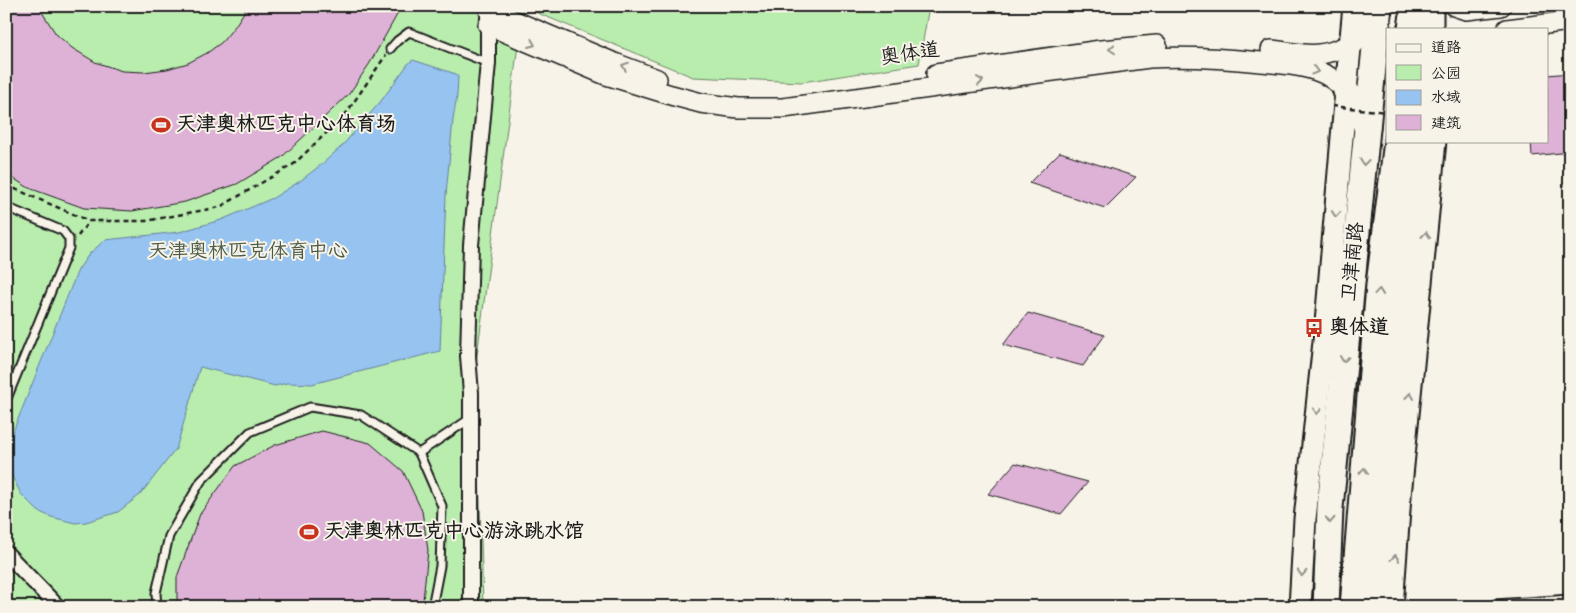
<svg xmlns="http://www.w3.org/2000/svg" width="1576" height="613" viewBox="0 0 1576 613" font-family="'Indie Flower','LXGW WenKai TC',sans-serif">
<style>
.green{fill:#b9edae;stroke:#6a8465}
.water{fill:#96c3f0;stroke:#65809b}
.building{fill:#deb2d7;stroke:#1c1c1c}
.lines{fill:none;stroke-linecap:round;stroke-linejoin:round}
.lane-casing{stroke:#1c1c1c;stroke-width:11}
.street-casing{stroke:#1c1c1c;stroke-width:18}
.secondary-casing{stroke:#1c1c1c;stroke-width:22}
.primary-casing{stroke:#1c1c1c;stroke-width:25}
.highway-casing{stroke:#1c1c1c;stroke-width:29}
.path{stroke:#1c1c1c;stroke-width:2.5;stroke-dasharray:5 4;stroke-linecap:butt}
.lane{stroke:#f7f3e8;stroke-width:7}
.street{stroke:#f7f3e8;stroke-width:14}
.secondary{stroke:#f7f3e8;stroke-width:19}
.primary{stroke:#f7f3e8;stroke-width:21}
.highway{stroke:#f7f3e8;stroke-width:25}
.path-bridge{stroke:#1c1c1c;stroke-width:2.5;stroke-dasharray:5 4;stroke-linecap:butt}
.oneway{stroke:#94928c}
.labels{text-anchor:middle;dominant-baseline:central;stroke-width:4;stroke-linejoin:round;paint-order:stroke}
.street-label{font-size:20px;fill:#1c1c1c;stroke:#f7f3e8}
.poi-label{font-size:20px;font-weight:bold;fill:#1c1c1c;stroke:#f7f3e8;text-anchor:start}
.park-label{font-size:20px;fill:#4b5b48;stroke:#f7f3e8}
</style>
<rect width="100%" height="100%" fill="#f7f3e8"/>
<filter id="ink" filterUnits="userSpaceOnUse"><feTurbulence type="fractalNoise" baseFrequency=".02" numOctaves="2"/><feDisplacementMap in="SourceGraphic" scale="10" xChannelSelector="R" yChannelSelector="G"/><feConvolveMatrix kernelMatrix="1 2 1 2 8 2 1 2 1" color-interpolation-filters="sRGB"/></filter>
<g filter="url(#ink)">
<!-- green -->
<path class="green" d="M 6,6 L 929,6 L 919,64 L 802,82 L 693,77 L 523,7 L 476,363 L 483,607 L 6,607 Z"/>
<!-- water -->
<path class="water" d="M 413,60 L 456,74 L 458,77 L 457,96 L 453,120 L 446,195 L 440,351 L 312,384 L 287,383 L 275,386 L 200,367 L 176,449 L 140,495 L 118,512 L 86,522 L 75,523 L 51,517 L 38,511 L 21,494 L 11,474 L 7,454 L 12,434 L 78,270 L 89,254 L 105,240 L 179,232 L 221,220 L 273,198 L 300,181 L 322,164 L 342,146 L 381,101 L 408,64 Z"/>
<!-- building -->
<g class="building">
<path d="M 6,6 L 38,6 L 56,34 L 72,48 L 95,62 L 122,71 L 144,72 L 167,69 L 188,63 L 207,53 L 222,42 L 235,26 L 248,6 L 402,6 L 370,63 L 349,94 L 282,157 L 237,184 L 185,202 L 132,211 L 84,208 L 29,188 L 6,174 Z"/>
<path d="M 1570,73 L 1570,152 L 1532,156 L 1531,141 L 1547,141 L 1547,75 Z"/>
<path d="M 1060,152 L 1136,177 L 1105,208 L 1029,183 Z"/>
<path d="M 1028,313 L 1105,335 L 1083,366 L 1003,345 Z"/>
<path d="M 322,431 L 370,443 L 403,471 L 422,511 L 428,550 L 423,601 L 421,607 L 177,607 L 177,577 L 200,514 L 235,466 L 275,445 Z"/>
<path d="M 1015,463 L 1088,482 L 1061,514 L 988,494 Z"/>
</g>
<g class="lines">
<!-- lane casing -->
<g class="lane-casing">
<g id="lane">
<path d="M 390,49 L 397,41 L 409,32 L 488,63"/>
<path d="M 6,207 L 63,231 L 69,239 L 69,248 L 6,401"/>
<path d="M 419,453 L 471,418"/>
<path d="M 157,607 L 156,593 L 169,536 L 201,481 L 250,432 L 310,407 L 361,415 L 419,453 L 442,506 L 440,566 L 432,607"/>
<path d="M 1495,607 L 1495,604 L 1570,599"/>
</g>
</g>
<!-- street casing -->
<g class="street-casing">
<g id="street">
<path d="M 6,553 L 58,607"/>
<path d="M 471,607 L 471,393 L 468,356 L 471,245 L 488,63 L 488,17"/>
</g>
</g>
<!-- secondary casing -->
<g class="secondary-casing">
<g id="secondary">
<path d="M 1454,6 L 1466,10 L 1501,6"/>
<path d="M 489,10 L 612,62 L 657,79"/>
<path d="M 488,25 L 606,75 L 671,95 L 701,103 L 738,108 L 783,108 L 1149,58 C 1186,56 1223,58 1261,62 C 1281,64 1303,65 1322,73 C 1332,77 1339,84 1346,91"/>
<path d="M 1507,29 L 1570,21"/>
<path d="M 1271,50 C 1304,54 1319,60 1350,44"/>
<path d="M 936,74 L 1101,50 L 1157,45"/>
</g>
</g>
<!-- primary casing -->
<g class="primary-casing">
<g id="primary">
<path d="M 1432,6 L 1432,29"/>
<path d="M 1300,607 L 1305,519 L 1326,323 L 1346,91 L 1354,6"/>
<path d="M 1392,607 L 1400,496 L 1435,141"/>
</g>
</g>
<!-- highway casing -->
<g class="highway-casing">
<g id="highway">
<path d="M 1411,29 L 1414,6"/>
<path d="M 1350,44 L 1364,28 L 1379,9"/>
<path d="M 1346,91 L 1361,113 L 1367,128"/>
<path d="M 1326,607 L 1330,508 L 1379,6"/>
<path d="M 1353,607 L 1379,285 L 1397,141"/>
<path d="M 1374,607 L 1396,334 L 1412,186 L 1416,141"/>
</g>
</g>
<!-- path -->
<g class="path">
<path d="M 6,185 L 89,221 L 146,221 L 220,207 L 294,164 L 345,115 L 386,55"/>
<path d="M 78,236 L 89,221"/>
</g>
<!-- lane -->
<use href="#lane" class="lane"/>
<!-- street -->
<use href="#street" class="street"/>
<!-- secondary -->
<use href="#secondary" class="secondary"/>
<!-- primary -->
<use href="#primary" class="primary"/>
<!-- highway -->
<use href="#highway" class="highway"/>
<!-- path-bridge -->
<path class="path-bridge" d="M 1332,106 L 1387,112"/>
</g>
<!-- one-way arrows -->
<defs><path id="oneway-chevron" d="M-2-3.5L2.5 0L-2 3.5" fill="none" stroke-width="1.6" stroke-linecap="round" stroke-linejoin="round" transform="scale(1.25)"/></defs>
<g class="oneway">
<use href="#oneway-chevron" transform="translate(532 44) rotate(23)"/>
<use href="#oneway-chevron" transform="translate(1112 49) rotate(175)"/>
<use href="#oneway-chevron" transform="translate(625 66) rotate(-159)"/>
<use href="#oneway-chevron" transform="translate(1315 71) rotate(16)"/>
<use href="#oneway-chevron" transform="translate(980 81) rotate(-8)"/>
<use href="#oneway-chevron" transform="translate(1364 162) rotate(96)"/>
<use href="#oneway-chevron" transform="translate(1336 214) rotate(95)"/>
<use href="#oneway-chevron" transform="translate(1426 235) rotate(-84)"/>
<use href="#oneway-chevron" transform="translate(1379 292) rotate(-85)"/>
<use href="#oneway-chevron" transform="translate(1344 359) rotate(96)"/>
<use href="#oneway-chevron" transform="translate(1410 396) rotate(-84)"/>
<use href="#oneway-chevron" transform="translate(1317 411) rotate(96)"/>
<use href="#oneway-chevron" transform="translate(1364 471) rotate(-85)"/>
<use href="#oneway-chevron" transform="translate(1330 520) rotate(93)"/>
<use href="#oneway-chevron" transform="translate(1395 558) rotate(-85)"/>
<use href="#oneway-chevron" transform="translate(1302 573) rotate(93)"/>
</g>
</g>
<!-- icons -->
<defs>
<g id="stadium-bare" transform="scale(1.5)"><path d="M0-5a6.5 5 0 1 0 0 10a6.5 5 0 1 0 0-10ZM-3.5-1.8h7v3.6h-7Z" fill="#c8321e" stroke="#f7f3e8" stroke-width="2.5" paint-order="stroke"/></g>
<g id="bus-bare" transform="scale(1.5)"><path d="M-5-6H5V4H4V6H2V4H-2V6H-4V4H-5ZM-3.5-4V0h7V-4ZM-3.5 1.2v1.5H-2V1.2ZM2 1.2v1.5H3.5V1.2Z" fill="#c8321e" stroke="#f7f3e8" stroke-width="2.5" paint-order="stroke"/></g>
</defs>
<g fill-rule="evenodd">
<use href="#stadium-bare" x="161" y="125"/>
<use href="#bus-bare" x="1314" y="328"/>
<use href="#stadium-bare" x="309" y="532"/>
</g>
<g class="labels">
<!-- street labels -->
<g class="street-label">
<text transform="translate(910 55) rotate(-8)">奥体道</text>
<text transform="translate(1354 262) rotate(-84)">卫津南路</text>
</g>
<!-- poi labels -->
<g class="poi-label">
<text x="176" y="125">天津奥林匹克中心体育场</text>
<text x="1329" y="328">奥体道</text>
<text x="324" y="532">天津奥林匹克中心游泳跳水馆</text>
</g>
<!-- park labels -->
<g class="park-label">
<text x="248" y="252">天津奥林匹克体育中心</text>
</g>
</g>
<!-- margin -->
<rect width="1576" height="613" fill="none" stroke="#f7f3e8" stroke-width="25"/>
<rect x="12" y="12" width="1551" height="588" fill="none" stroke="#1c1c1c" stroke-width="2" filter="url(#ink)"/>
<!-- legend -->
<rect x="1386" y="28" width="162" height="115" fill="#f7f3e8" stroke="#9f9d96"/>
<rect x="1396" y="44" width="25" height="8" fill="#f7f3e8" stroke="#9f9d96"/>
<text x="1431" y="52" font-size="15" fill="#1c1c1c">道路</text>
<rect x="1396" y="65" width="25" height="15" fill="#b9edae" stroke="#9f9d96"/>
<text x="1431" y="78" font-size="15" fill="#1c1c1c">公园</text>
<rect x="1396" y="90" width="25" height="15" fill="#96c3f0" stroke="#9f9d96"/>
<text x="1431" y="102" font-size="15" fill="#1c1c1c">水域</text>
<rect x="1396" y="115" width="25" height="15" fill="#deb2d7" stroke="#9f9d96"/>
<text x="1431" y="128" font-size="15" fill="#1c1c1c">建筑</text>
</svg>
